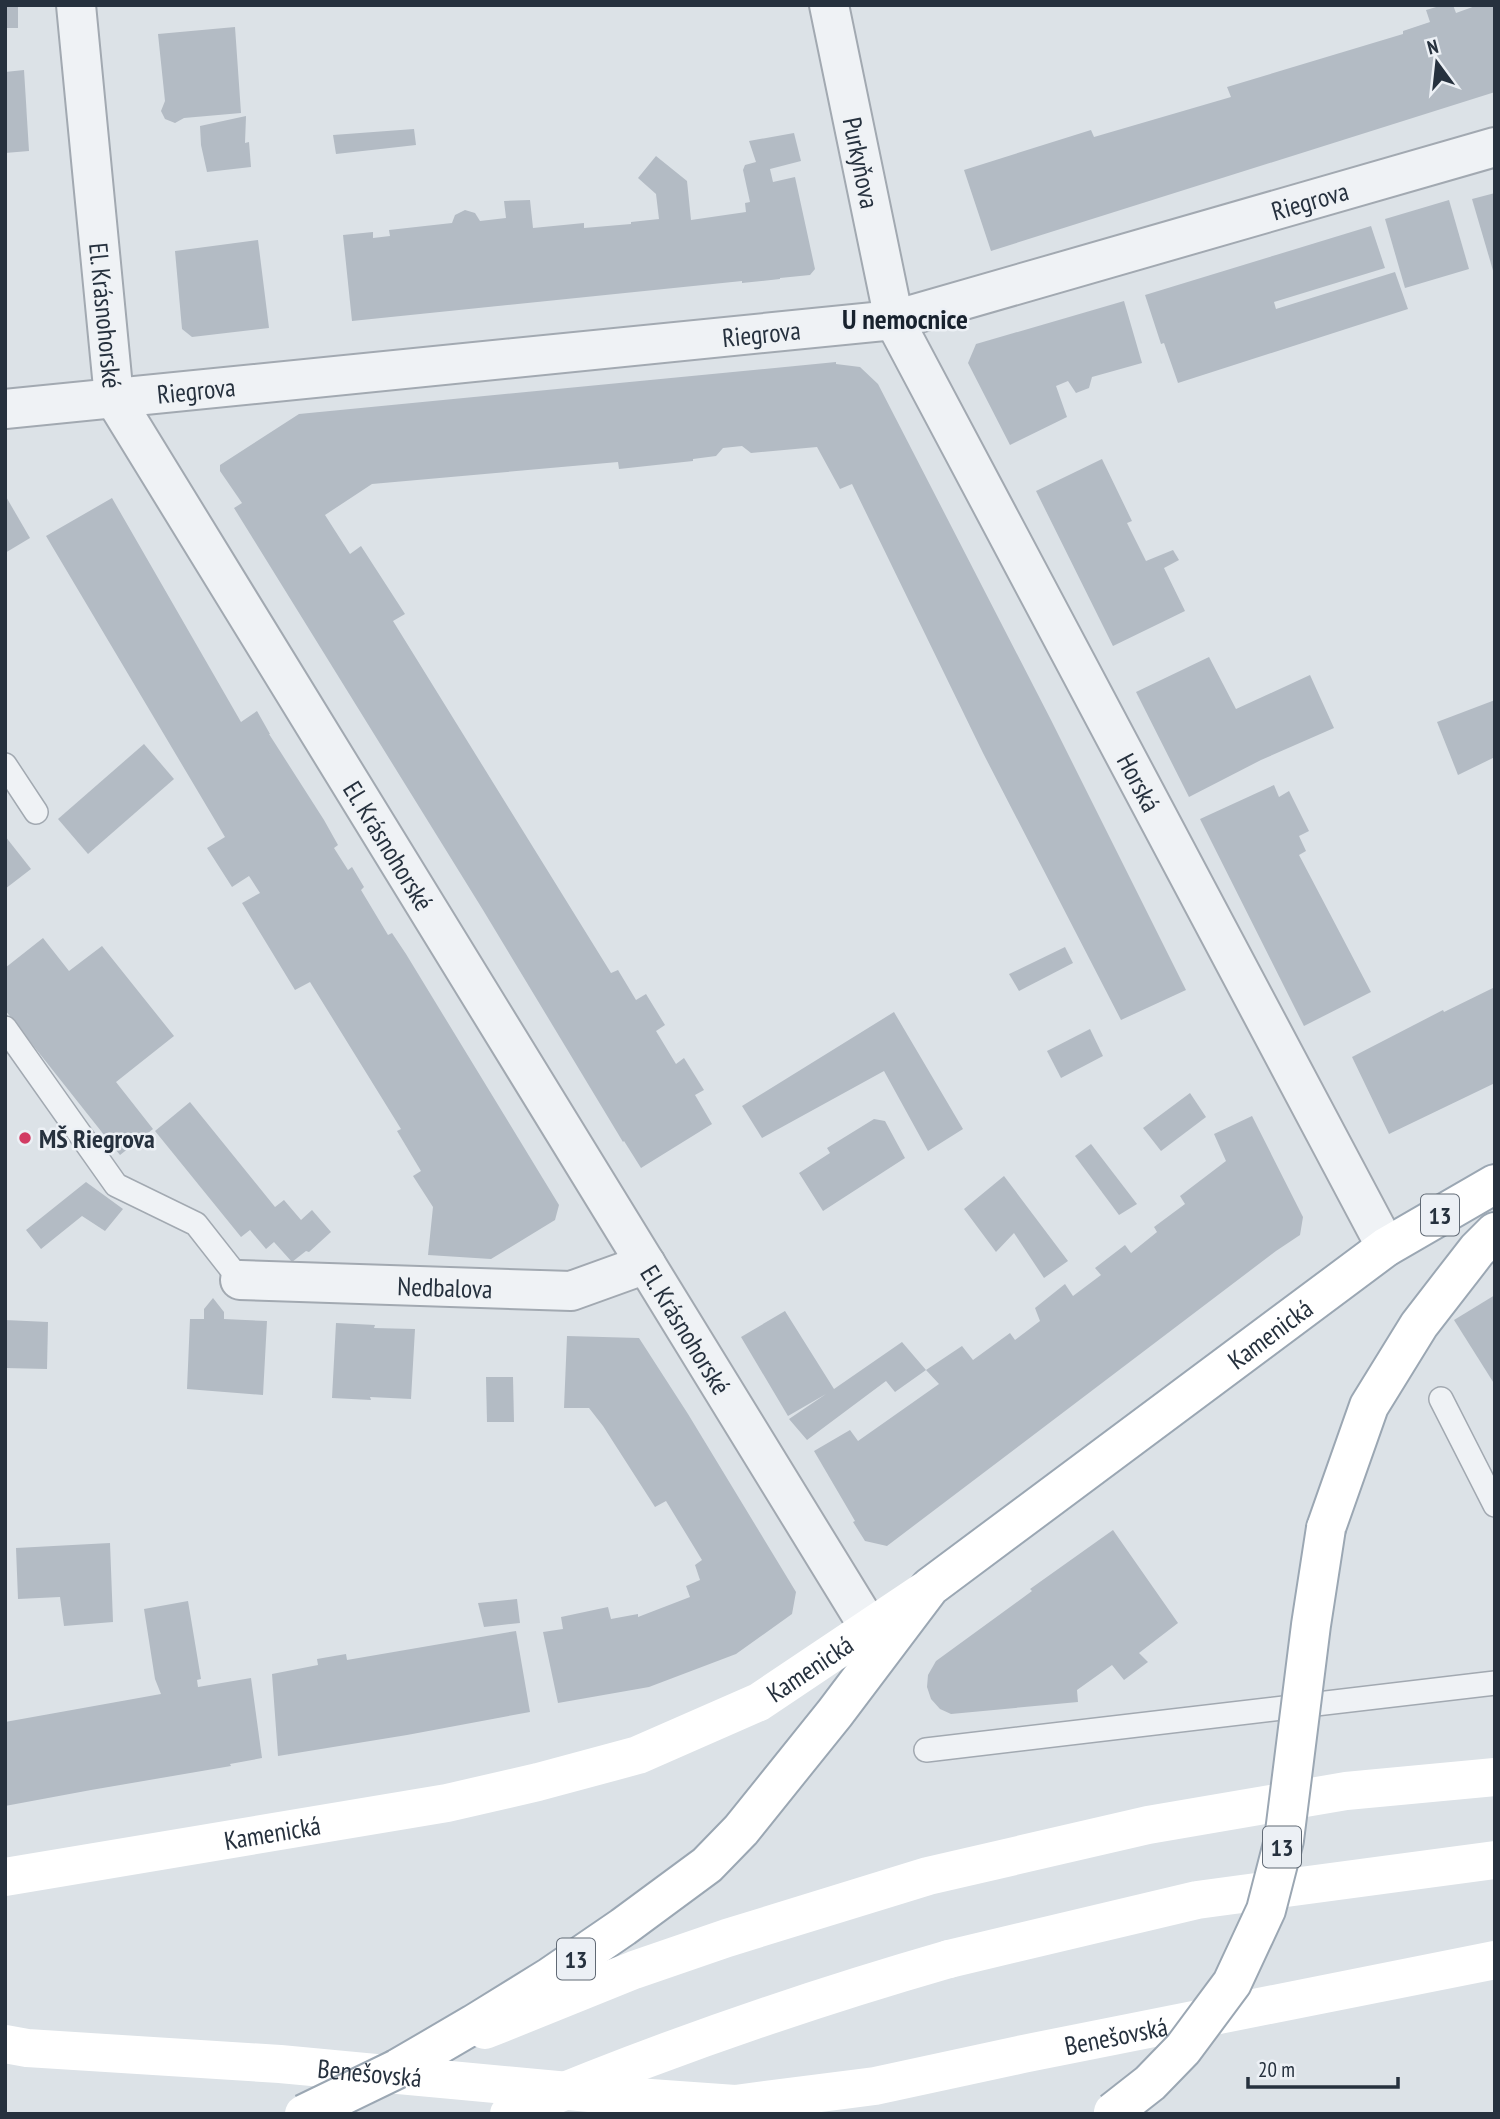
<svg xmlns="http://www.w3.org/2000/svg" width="1500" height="2119" viewBox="0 0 1500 2119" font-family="'PT Sans Narrow',sans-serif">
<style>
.building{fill:#b3bbc4}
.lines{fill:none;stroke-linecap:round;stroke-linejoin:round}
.lane-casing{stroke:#a2a9b1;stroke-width:26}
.street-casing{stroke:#a2a9b1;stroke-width:42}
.primary-casing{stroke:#9ba7b3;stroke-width:42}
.lane{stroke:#eff2f5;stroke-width:23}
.street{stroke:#eff2f5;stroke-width:38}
.secondary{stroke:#fff;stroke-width:38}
.primary{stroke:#fff;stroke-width:38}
.primary-bridge-casing{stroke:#9ba7b3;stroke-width:42;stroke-linecap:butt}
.secondary-bridge{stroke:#fff;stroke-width:38}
.primary-bridge{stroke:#fff;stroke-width:38}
.poi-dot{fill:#d23b63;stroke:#ecf0f5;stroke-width:2.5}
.labels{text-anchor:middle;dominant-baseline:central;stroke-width:5;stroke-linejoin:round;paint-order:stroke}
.shield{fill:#ecf0f5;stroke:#616a75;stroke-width:2}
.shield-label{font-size:24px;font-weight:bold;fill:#26313e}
.street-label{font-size:26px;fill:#26313e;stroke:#ecf0f5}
.poi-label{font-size:26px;font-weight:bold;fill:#26313e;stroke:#ecf0f5;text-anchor:start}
.neighbourhood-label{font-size:28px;font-weight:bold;fill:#18222e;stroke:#ecf0f5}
</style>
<rect width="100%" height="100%" fill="#dce2e7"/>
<!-- building -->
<g class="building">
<rect x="5" y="5" width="13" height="23"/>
<path d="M 1443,5 L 1453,5 L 1456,13 L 1478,5 L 1495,5 L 1495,92 L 991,251 L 964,170 L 1091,130 L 1094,137 L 1231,97 L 1227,87 L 1403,34 L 1403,31 L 1430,22 L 1426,10 Z"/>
<path d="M 235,27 L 241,113 L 184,118 L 175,123 L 165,119 L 161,111 L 165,101 L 158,34 Z"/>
<path d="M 24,70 L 29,151 L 5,153 L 5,72 Z"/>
<path d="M 246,116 L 245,143 L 249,142 L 251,167 L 207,172 L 201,145 L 200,126 Z"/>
<path d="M 414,129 L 416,145 L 336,154 L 333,135 Z"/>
<path d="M 794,133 L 801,161 L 770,169 L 773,182 L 795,177 L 815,269 L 810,275 L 780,278 L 780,279 L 742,283 L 742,281 L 352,321 L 343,235 L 373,232 L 373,238 L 390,236 L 389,230 L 452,223 L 455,215 L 465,210 L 475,213 L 480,221 L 506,218 L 504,201 L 530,200 L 533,228 L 584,223 L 584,228 L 631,224 L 631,222 L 659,219 L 656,194 L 638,178 L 656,156 L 687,181 L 691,220 L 746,212 L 745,203 L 750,202 L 743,170 L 745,165 L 756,162 L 749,141 Z"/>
<path d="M 1495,193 L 1495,274 L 1494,274 L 1472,199 Z"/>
<path d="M 1449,200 L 1469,269 L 1405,288 L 1385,219 Z"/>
<path d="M 1371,226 L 1385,268 L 1274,302 L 1276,309 L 1395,272 L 1408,309 L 1178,383 L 1164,343 L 1161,344 L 1145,295 Z"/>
<path d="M 258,240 L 269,328 L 192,337 L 182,329 L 175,251 Z"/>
<path d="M 1124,301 L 1142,363 L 1092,377 L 1089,388 L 1076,393 L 1068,381 L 1056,386 L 1067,417 L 1010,445 L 968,363 L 976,344 Z"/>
<path d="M 836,362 L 836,364 L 860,367 L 878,384 L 1051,720 L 1186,990 L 1121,1020 L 983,753 L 852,484 L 840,489 L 817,447 L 751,453 L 742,446 L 723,448 L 716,456 L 693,459 L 693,461 L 619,469 L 618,462 L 372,484 L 325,515 L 350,554 L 361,546 L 405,614 L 393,621 L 611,973 L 618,970 L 636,1000 L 646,994 L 665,1025 L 656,1031 L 676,1064 L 684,1058 L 704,1090 L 695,1095 L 712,1124 L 641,1168 L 624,1141 L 623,1142 L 483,910 L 234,508 L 242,503 L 220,471 L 220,465 L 299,414 Z"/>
<path d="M 1102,459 L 1132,521 L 1127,523 L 1146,561 L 1173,550 L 1179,560 L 1164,568 L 1185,611 L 1113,646 L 1036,491 Z"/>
<path d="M 5,495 L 30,538 L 5,553 Z"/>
<path d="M 112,498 L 241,722 L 257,711 L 270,734 L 269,734 L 324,820 L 338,845 L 334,848 L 348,870 L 352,867 L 364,887 L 361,890 L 388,935 L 392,933 L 406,954 L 559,1205 L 555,1220 L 491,1259 L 428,1255 L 433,1207 L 413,1176 L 421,1171 L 397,1131 L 401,1129 L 310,982 L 295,990 L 242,903 L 260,893 L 249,876 L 232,887 L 207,848 L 225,837 L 46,536 Z"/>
<path d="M 1209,657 L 1236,709 L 1310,675 L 1334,728 L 1261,760 L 1189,797 L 1136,692 Z"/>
<path d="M 1495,700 L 1495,757 L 1458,775 L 1437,722 Z"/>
<path d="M 144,744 L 174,779 L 88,854 L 58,819 Z"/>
<path d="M 1274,785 L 1279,797 L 1289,791 L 1309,831 L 1299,836 L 1306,851 L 1299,855 L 1371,992 L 1304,1026 L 1200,819 Z"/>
<path d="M 5,836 L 31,869 L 5,889 Z"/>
<path d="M 43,938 L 69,971 L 102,946 L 174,1036 L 116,1082 L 153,1129 L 120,1155 L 5,1010 L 5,968 Z"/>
<path d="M 1065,947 L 1073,963 L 1019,991 L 1009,974 Z"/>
<path d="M 1495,987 L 1495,1083 L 1389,1134 L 1352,1057 L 1443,1010 L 1444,1012 Z"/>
<path d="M 894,1012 L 963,1129 L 928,1151 L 884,1071 L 762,1138 L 742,1106 Z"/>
<path d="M 1090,1029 L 1103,1056 L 1061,1078 L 1047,1051 Z"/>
<path d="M 1190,1093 L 1206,1117 L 1161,1151 L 1143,1128 Z"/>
<path d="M 190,1102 L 275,1207 L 284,1200 L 301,1220 L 312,1210 L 331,1232 L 309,1252 L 306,1251 L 292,1262 L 274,1242 L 266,1249 L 250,1230 L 241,1237 L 155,1131 Z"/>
<path d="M 1252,1116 L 1303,1217 L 1300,1235 L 1276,1251 L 887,1546 L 865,1541 L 853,1522 L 855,1521 L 814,1451 L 850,1430 L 858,1441 L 939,1384 L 926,1370 L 962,1346 L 973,1360 L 1010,1333 L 1015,1340 L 1040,1321 L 1035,1308 L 1065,1284 L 1073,1296 L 1101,1275 L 1095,1268 L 1125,1245 L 1131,1253 L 1157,1232 L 1154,1227 L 1185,1204 L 1180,1196 L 1226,1161 L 1214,1134 Z"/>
<path d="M 874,1119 L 885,1121 L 905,1158 L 823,1211 L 799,1173 L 830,1153 L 827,1148 Z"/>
<path d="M 1091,1144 L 1137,1204 L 1119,1215 L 1075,1156 Z"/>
<path d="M 1004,1176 L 1068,1261 L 1044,1278 L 1014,1233 L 996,1252 L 964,1209 Z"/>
<path d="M 86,1182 L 123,1209 L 105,1231 L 82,1216 L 41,1249 L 26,1230 Z"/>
<path d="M 1495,1295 L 1495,1385 L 1454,1320 Z"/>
<path d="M 213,1298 L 224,1312 L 224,1319 L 267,1321 L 263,1395 L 187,1389 L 190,1319 L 204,1319 L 204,1309 Z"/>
<path d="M 785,1311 L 834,1389 L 902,1342 L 926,1370 L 895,1392 L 886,1381 L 807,1440 L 789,1419 L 826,1394 L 788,1416 L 741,1337 Z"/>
<path d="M 5,1320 L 48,1322 L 47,1369 L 5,1368 Z"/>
<path d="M 336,1323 L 375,1325 L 374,1328 L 415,1329 L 411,1399 L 370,1397 L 371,1400 L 332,1398 Z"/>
<path d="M 567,1336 L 639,1338 L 688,1414 L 796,1592 L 792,1614 L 736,1654 L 649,1687 L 558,1703 L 543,1632 L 563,1629 L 561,1617 L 608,1607 L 611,1619 L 638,1614 L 638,1617 L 690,1597 L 686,1586 L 700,1580 L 695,1565 L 702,1560 L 666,1501 L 655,1507 L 603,1426 L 589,1408 L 564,1408 Z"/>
<path d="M 486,1377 L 513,1377 L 514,1422 L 487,1422 Z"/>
<path d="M 1113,1530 L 1178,1623 L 1139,1653 L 1148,1662 L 1124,1680 L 1112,1665 L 1077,1690 L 1078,1702 L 951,1714 L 940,1709 L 931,1699 L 927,1687 L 928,1675 L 936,1661 L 1032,1591 L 1030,1589 Z"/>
<path d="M 110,1543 L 113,1622 L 64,1626 L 60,1597 L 18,1599 L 16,1548 Z"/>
<path d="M 517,1599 L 520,1623 L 484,1627 L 478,1603 Z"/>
<path d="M 188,1601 L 201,1679 L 197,1680 L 198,1687 L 251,1678 L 262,1758 L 230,1764 L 231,1766 L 91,1790 L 5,1806 L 5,1722 L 161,1694 L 155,1679 L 144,1609 Z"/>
<path d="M 516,1631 L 530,1712 L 407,1735 L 278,1756 L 272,1674 L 318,1665 L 317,1659 L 346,1654 L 347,1660 Z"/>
</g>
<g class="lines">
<!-- lane casing -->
<g class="lane-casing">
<g id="lane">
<path d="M 5,765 L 36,812"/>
<path d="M 5,1028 L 116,1185 L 196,1224 L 240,1280"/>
<path d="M 1441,1399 L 1495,1505"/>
<path d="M 926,1750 L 1495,1683"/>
</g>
</g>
<!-- street casing -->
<g class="street-casing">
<g id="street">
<path id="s1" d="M 76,5 L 114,398 L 870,1629"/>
<path id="s2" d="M 829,5 L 894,320 L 1386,1247"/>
<path id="s3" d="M 5,409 L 894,320 L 1495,147"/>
<path id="s4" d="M 240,1280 L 571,1291 L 646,1264"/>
</g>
</g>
<!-- primary casing -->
<g class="primary-casing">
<g id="primary">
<path d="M 1326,1528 L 1369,1406 L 1419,1325 L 1477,1250 L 1495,1232"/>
<path id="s7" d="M 397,2069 L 474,2024 L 550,1977 L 623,1927 L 707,1865 L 741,1830 L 835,1713 L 930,1587 L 1386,1247 L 1495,1184"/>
</g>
</g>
<!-- lane -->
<use href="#lane" class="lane"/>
<!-- street -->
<use href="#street" class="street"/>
<!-- secondary -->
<g class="secondary">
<path id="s5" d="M 5,1877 L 447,1803 L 538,1782 L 638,1755 L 759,1702 L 923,1592"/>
<path d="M 949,1959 L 1197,1900 L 1495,1860"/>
<path d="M 485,2030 L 634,1970 L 727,1938 L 928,1876 L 1148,1825 L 1346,1791 L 1495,1777"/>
<path id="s6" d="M 5,2044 L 27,2048 L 280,2064 L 622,2096 L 735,2104 L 875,2086 L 1023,2054 L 1495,1960"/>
</g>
<!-- primary -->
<use href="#primary" class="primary"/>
<!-- primary-bridge casing -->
<g class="primary-bridge-casing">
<g id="primary-bridge">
<path d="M 1113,2112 L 1150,2083 L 1183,2049 L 1232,1983 L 1266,1910 L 1284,1840 L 1311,1625 L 1326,1528"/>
<path d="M 304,2114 L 397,2069"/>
</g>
</g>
<!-- secondary-bridge -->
<path class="secondary-bridge" d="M 509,2114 C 653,2053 800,2002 949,1959"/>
<!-- primary-bridge -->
<use href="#primary-bridge" class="primary-bridge"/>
</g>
<!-- markers -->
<circle class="poi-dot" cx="25" cy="1138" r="7"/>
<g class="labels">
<!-- shield labels -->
<g class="shield">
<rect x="1421" y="1194.5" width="38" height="41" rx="5"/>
<rect x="1263" y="1826.5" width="38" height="41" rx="5"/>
<rect x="557" y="1938.5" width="38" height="41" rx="5"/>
</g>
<g class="shield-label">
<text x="1440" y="1215">13</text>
<text x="1282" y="1847">13</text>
<text x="576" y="1959">13</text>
</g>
<!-- street labels -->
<g class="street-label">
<text stroke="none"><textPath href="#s2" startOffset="161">Purkyňova</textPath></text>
<text stroke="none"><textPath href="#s3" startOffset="1326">Riegrova</textPath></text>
<text stroke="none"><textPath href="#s1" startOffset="312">El. Krásnohorské</textPath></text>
<text stroke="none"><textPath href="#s3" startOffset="760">Riegrova</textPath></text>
<text stroke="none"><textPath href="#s3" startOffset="192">Riegrova</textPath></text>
<text stroke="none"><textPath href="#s2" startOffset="845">Horská</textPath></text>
<text stroke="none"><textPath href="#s1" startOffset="920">El. Krásnohorské</textPath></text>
<text stroke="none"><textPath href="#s4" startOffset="205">Nedbalova</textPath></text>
<text stroke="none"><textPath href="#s1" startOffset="1488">El. Krásnohorské</textPath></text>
<text stroke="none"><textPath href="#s7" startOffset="1152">Kamenická</textPath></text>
<text stroke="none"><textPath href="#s5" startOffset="838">Kamenická</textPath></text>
<text stroke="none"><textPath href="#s5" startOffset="271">Kamenická</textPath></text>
<text stroke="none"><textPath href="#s6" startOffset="1120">Benešovská</textPath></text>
<text stroke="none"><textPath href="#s6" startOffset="366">Benešovská</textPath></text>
</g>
<!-- poi labels -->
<g class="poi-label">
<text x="39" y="1138">MŠ Riegrova</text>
</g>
<!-- neighbourhood labels -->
<g class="neighbourhood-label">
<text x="905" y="318">U nemocnice</text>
</g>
</g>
<!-- border -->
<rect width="1500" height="2119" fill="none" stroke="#26313e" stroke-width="14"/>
<!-- north arrow -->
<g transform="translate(1437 63) rotate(345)" stroke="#ecf0f5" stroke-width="5" paint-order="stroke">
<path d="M0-5L12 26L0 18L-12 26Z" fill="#26313e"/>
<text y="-10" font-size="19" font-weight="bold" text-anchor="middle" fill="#26313e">N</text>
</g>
<!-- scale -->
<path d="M1248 2077v10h150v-10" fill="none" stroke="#26313e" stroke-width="3.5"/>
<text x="1258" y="2077" font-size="21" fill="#26313e" stroke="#ecf0f5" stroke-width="5" paint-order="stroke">20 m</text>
</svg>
